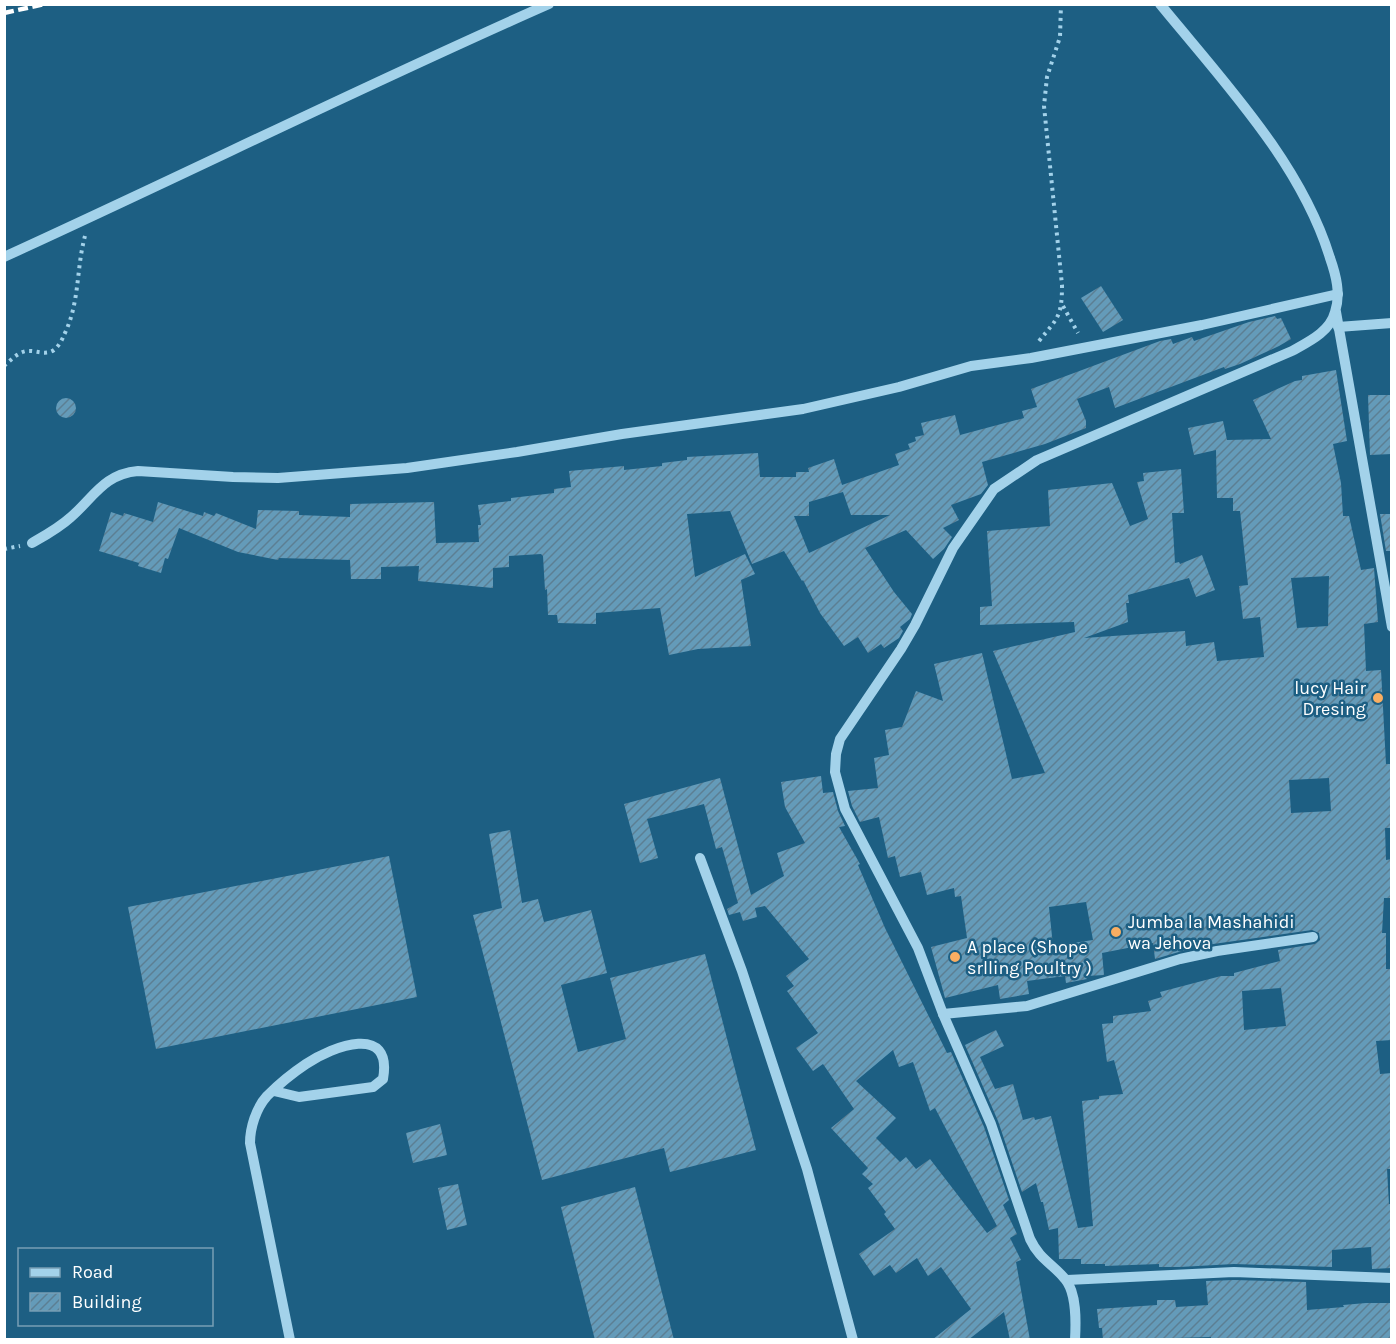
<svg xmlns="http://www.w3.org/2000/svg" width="1396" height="1344" viewBox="0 0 1396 1344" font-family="Karla,sans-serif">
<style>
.building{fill:url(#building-hatch);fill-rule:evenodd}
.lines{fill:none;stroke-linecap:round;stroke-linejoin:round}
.path{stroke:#a3d2ea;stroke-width:4;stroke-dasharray:3 4.5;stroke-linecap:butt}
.minor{stroke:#a3d2ea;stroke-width:10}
.rail{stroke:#fff;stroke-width:4.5;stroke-dasharray:10 4.5;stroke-linecap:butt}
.poi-dot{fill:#f9ae62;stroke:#1d5f83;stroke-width:2}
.labels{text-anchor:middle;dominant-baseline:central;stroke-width:5;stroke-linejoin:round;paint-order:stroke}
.poi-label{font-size:18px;fill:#fff;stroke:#1d5f83;text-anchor:start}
</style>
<defs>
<pattern id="building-hatch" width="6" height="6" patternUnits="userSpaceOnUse" patternTransform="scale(1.5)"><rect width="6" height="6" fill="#649bb9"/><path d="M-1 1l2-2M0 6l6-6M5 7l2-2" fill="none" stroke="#5c7f93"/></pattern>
</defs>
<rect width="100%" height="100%" fill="#1d5f83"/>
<!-- building -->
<g class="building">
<path d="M 1101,286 L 1123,320 L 1103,332 L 1081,298 Z"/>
<path d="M 1275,316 L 1277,319 L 1281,318 L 1291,339 L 1279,346 L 1240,364 L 1225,369 L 1224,367 L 1115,408 L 1109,387 L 1077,399 L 1086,421 L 1086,428 L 1045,444 L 982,462 L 988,485 L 981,494 L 951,505 L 959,520 L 943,528 L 952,537 L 944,549 L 933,559 L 906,530 L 865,548 L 894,592 L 912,614 L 910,619 L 900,627 L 903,631 L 899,638 L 884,648 L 881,644 L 868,653 L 858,637 L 844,646 L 820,613 L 803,580 L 802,581 L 784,551 L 752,564 L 730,511 L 687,514 L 695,577 L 745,554 L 755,574 L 741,580 L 751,646 L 698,649 L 669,655 L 660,608 L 596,613 L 596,624 L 558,623 L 557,615 L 548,615 L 547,589 L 545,590 L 543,556 L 541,554 L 509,556 L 509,567 L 493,568 L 493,588 L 418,581 L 419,566 L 381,567 L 381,579 L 351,579 L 350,560 L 279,558 L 278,560 L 238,552 L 179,528 L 168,559 L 165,558 L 161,573 L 138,566 L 139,563 L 99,551 L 111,512 L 123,516 L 124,513 L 153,522 L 158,502 L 203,516 L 204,512 L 214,516 L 216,513 L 256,529 L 258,510 L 299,511 L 299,515 L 350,517 L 350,504 L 434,502 L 436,543 L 479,542 L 478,525 L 481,525 L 478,505 L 511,501 L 511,498 L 554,493 L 554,489 L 571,487 L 569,471 L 624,466 L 624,470 L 662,466 L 662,463 L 687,460 L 687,457 L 758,453 L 760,477 L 796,477 L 796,472 L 809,472 L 808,468 L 834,459 L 842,485 L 899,465 L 895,454 L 910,449 L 908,444 L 916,441 L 915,437 L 924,435 L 921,423 L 955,415 L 960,435 L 1024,418 L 1022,411 L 1037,407 L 1031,389 L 1160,341 L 1171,339 L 1173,344 L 1192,337 L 1194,341 L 1249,322 ZM 843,492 L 851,515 L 890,515 L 809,553 L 794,516 L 809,516 L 809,502 Z"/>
<path d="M 1336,370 L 1347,441 L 1333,444 L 1341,483 L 1343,516 L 1349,516 L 1361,570 L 1374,568 L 1378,622 L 1364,624 L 1366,671 L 1381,670 L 1386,764 L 1392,764 L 1392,828 L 1385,828 L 1386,860 L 1392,859 L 1392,898 L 1384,898 L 1382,933 L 1386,933 L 1386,969 L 1392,969 L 1392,1040 L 1376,1041 L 1380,1074 L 1392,1073 L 1392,1169 L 1387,1169 L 1389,1204 L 1392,1204 L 1392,1268 L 1372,1269 L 1371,1247 L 1332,1250 L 1332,1267 L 1234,1264 L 1180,1267 L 1159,1267 L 1159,1264 L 1105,1266 L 1105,1264 L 1081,1264 L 1081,1259 L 1059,1259 L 1058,1228 L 1049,1230 L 1043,1202 L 1041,1202 L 1036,1183 L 1022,1192 L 998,1121 L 965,1045 L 996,1030 L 1004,1046 L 980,1057 L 995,1089 L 1013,1084 L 1023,1120 L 1034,1117 L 1035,1120 L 1051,1116 L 1078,1228 L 1093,1226 L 1082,1101 L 1099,1099 L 1099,1096 L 1123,1094 L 1114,1060 L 1107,1062 L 1102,1024 L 1113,1023 L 1113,1016 L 1151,1011 L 1148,1001 L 1162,997 L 1160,992 L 1221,976 L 1234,976 L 1234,973 L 1280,961 L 1278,950 L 1315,944 L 1320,940 L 1319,933 L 1312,930 L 1199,946 L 1155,959 L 1153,943 L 1102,953 L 1104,975 L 1087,976 L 1087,979 L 1066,983 L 1065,976 L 1027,981 L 1029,994 L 1000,999 L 998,985 L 945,998 L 931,947 L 967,938 L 961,896 L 955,897 L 954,888 L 927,895 L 921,872 L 900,877 L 895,856 L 888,858 L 879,817 L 860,822 L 852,806 L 848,791 L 878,788 L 874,758 L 889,755 L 885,730 L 902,727 L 916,691 L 943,701 L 934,664 L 982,653 L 1012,779 L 1045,773 L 993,651 L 1075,632 L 1074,622 L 980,625 L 980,607 L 992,606 L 987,531 L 1050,526 L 1048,490 L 1112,483 L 1130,526 L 1148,519 L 1137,482 L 1144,481 L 1143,473 L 1181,469 L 1184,513 L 1172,513 L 1175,563 L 1179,562 L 1180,564 L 1202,555 L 1215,590 L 1196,597 L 1189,578 L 1128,595 L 1129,603 L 1126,603 L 1128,622 L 1084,638 L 1185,631 L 1186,646 L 1214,642 L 1217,661 L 1264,657 L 1260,617 L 1243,619 L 1239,586 L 1248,585 L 1240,511 L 1233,511 L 1233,498 L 1217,498 L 1216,450 L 1194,455 L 1188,428 L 1223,421 L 1227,440 L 1271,439 L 1253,400 L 1295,381 L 1302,380 L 1302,376 ZM 1329,576 L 1328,626 L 1297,628 L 1291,578 ZM 1329,778 L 1331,811 L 1291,813 L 1289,780 ZM 1086,902 L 1093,940 L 1053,946 L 1049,907 ZM 1281,988 L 1286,1026 L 1244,1030 L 1242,991 Z"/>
<path d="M 1368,395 L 1392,395 L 1392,454 L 1370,455 Z"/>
<circle cx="66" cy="408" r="10"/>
<path d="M 1380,514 L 1392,514 L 1392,551 L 1386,551 Z"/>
<path d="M 821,776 L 823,793 L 833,792 L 838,811 L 845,826 L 839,827 L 860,864 L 858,865 L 885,928 L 947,1053 L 951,1052 L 984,1127 L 1009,1200 L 1003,1205 L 1017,1234 L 1010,1238 L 1021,1260 L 1016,1262 L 1030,1340 L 1010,1340 L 1004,1312 L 968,1340 L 932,1340 L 971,1309 L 941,1267 L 928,1276 L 917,1258 L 896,1273 L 890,1265 L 874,1276 L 859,1254 L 895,1229 L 884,1214 L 886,1212 L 868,1188 L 873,1184 L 862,1174 L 868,1168 L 831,1128 L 854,1109 L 823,1064 L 813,1071 L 796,1048 L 818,1033 L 787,991 L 794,986 L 786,976 L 809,959 L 765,906 L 755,908 L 757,917 L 743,921 L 740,912 L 729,915 L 727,909 L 738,903 L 722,847 L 716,849 L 704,804 L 647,819 L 658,858 L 640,863 L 624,804 L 720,778 L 751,895 L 784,876 L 777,853 L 805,843 L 785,807 L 781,782 ZM 893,1050 L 899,1067 L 913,1062 L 930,1111 L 935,1108 L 997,1226 L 987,1233 L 930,1159 L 916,1169 L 906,1157 L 900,1162 L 876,1138 L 896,1118 L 856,1081 Z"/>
<path d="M 510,830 L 522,903 L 538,899 L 544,922 L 591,910 L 607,973 L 561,985 L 578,1052 L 626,1039 L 610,978 L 705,954 L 756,1150 L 670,1172 L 664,1148 L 542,1180 L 473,915 L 502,908 L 489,834 Z"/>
<path d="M 389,856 L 417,997 L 156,1049 L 128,907 Z"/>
<path d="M 440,1124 L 447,1155 L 413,1163 L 406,1133 Z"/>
<path d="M 458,1184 L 467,1225 L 447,1230 L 438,1188 Z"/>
<path d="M 635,1187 L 674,1340 L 595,1340 L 561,1207 Z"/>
<path d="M 1234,1280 L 1306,1282 L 1307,1310 L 1344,1307 L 1343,1305 L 1366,1303 L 1392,1303 L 1392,1340 L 1211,1340 L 1211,1337 L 1103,1340 L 1102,1328 L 1099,1328 L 1097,1309 L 1157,1305 L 1157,1300 L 1175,1300 L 1176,1307 L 1208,1305 L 1206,1281 Z"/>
</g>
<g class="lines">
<!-- path -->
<g class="path">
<path d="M 1063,306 L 1078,333"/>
<path d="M 1039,341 C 1058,318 1062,316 1062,285 L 1044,106 L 1047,77 L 1060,37 L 1061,4"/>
<path d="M 4,366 C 11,360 18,352 27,351 C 36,350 45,356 54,350 C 59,346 62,340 64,335 C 80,303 76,269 85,236"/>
<path d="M 4,549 L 20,546"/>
</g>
<!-- minor -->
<g class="minor">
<path d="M 4,257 C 186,174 365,85 549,4"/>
<path d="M 1336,312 L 1392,627"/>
<path d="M 1338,327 L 1392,323"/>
<path d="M 32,543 C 46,535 59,528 71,517 C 94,497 104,474 138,471 L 233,477 L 278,478 L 407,468 L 517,452 L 622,434 L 803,409 L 899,387 L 971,366 L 1031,358 L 1202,325 L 1338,294"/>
<path d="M 700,858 L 742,971 L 807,1169 L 853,1340"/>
<path d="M 943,1014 L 1027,1006 L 1180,959 L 1217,951 L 1313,937"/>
<path d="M 274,1091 L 299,1097 L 373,1087 L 383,1079 C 393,1023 333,1046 306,1064 C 294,1072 277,1086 267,1096 C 256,1108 250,1128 250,1143 L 290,1340"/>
<path d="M 1067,1280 L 1234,1272 L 1392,1278"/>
<path d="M 1075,1340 C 1076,1322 1077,1293 1065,1279 C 1052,1263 1040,1260 1030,1239 L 991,1124 L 943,1014 L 918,948 L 845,809 L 835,772 L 836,754 L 840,739 L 901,649 L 915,625 L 953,548 L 994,489 L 1037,460 L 1292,351 C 1308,342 1330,332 1335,312 C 1341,294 1336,275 1330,258 C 1301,163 1223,81 1160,4"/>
</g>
<!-- rail -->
<path class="rail" d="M 4,13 L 45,4"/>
</g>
<!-- markers -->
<g class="poi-dot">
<circle cx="1378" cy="698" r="6"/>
<circle cx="1116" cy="932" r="6"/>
<circle cx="955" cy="957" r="6"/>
</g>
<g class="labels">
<!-- poi labels -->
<g class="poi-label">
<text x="1366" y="688" text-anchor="end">lucy Hair<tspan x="1366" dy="21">Dresing</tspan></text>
<text x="1128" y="922">Jumba la Mashahidi<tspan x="1128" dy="21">wa Jehova</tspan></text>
<text x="967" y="947">A place (Shope<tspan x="967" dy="21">srlling Poultry )</tspan></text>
</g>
</g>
<!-- border -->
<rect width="1396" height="1344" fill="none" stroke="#ffffff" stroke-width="12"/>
<!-- legend -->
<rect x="18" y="1248" width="195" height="78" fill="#1d5f83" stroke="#779fb5" stroke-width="1.5"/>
<rect x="30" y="1268" width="30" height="9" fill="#a3d2ea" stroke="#779fb5" stroke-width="1.5"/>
<text x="72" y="1278" font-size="18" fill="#ffffff">Road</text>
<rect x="30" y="1293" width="30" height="18" fill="url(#building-hatch)" stroke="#779fb5" stroke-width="1.5"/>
<text x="72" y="1308" font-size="18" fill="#ffffff">Building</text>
</svg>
